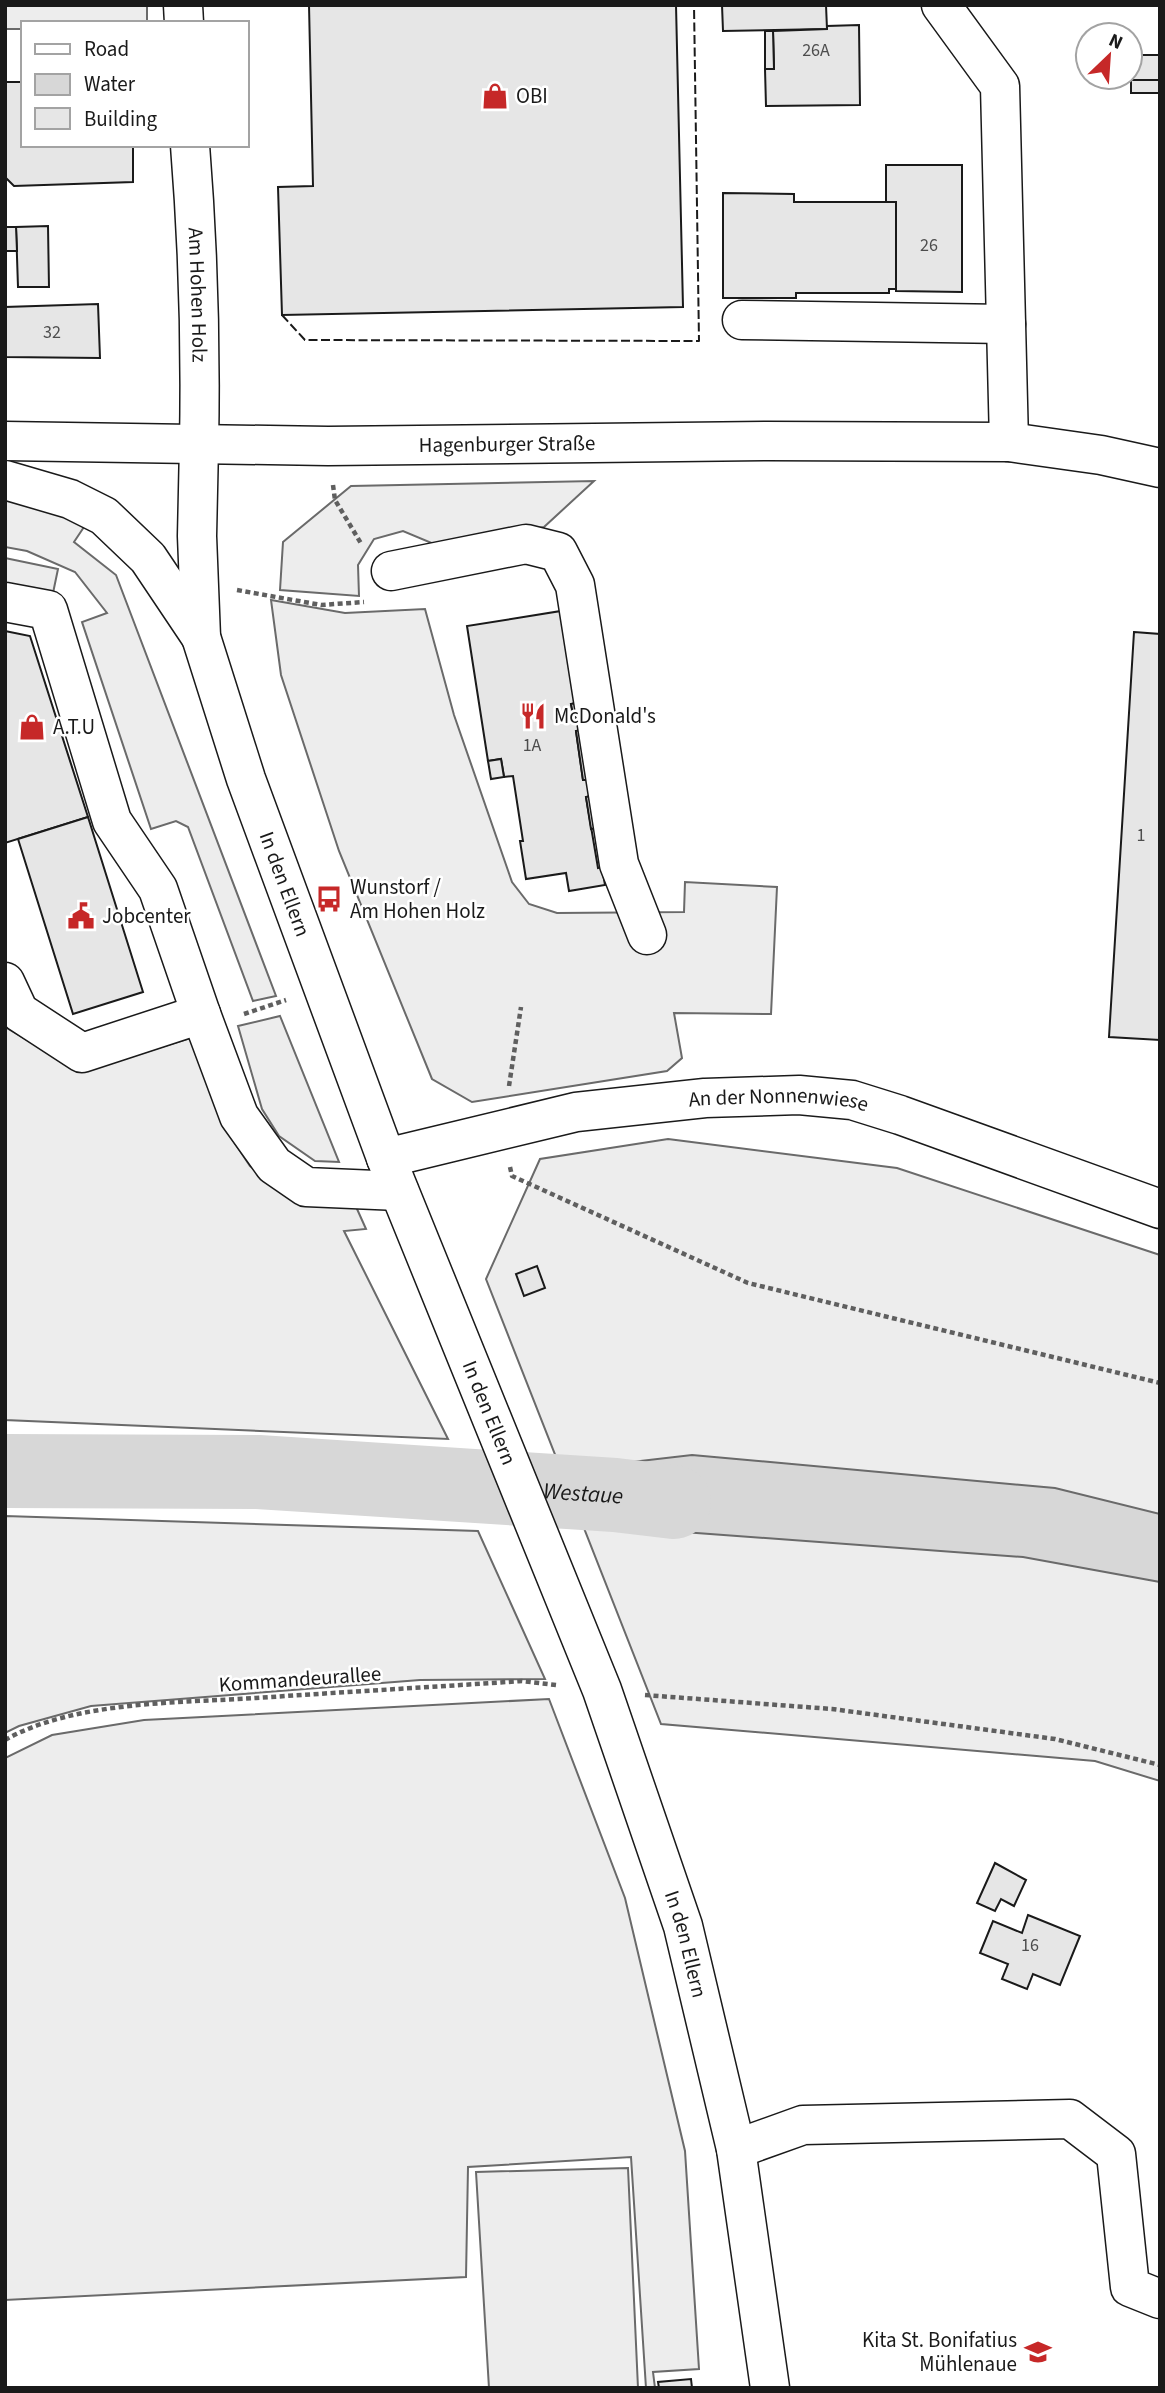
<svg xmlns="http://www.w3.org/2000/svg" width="1165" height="2393" viewBox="0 0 1165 2393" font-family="'Source Sans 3',sans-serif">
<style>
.built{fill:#ededed;stroke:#6a6a6a;stroke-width:2}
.water{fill:#d7d7d7;stroke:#6a6a6a;stroke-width:2}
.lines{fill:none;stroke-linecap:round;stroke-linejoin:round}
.river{stroke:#d7d7d7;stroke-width:74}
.building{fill:#e6e6e6;stroke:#1a1a1a;stroke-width:2}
.minor-casing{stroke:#1a1a1a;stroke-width:41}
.major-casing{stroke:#1a1a1a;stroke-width:41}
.path{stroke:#5f5f5f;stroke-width:4.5;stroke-dasharray:5 3.5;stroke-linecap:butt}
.minor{stroke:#fff;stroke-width:38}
.major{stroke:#fff;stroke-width:38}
.fence{stroke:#1a1a1a;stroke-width:2;stroke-dasharray:9 3.5;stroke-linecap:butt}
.labels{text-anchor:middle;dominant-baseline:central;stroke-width:5;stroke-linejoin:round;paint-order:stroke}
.number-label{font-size:18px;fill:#4d4d4d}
.poi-label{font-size:21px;fill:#1a1a1a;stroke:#fff;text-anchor:start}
.street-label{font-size:21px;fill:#1a1a1a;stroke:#fff}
.water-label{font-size:23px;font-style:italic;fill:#1a1a1a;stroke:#fff}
</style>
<rect width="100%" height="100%" fill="#fff"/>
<!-- built -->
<g class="built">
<path d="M 5,5 L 147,5 L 147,23 L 23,23 L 23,29 L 5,29 Z"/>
<path d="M 594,481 L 544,527 L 441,547 L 403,531 L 374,539 L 358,565 L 359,596 L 280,590 L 283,542 L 351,486 Z"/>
<path d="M 5,500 L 60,511 L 86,524 L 74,542 L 116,575 L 276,996 L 253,1001 L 188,827 L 176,821 L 151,829 L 82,622 L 107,613 L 75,572 L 27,551 L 5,547 Z"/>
<path d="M 5,558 L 58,569 L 53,593 L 5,583 Z"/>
<path d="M 271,600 L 345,613 L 425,609 L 454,715 L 512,882 L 529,904 L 557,913 L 684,912 L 685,882 L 777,887 L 771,1014 L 674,1013 L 682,1058 L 667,1071 L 472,1102 L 432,1079 L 339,851 L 281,675 Z"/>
<path d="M 280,1016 L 339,1162 L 315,1161 L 279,1136 L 262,1109 L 238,1026 Z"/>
<path d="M 5,1027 L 81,1072 L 197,1036 L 223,1125 L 250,1166 L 285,1192 L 353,1200 L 366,1229 L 344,1231 L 448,1439 L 5,1420 Z"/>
<path d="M 668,1139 L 897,1168 L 1160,1255 L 1160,1781 L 1095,1761 L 661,1724 L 486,1279 L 540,1159 Z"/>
<path d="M 5,1516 L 478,1531 L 545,1679 L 420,1680 L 91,1706 L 19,1726 L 5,1733 Z"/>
<path d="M 549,1699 L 625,1898 L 685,2151 L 699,2369 L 653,2372 L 655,2388 L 646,2388 L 631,2157 L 468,2167 L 466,2277 L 5,2300 L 5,1758 L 52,1735 L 144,1720 Z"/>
<path d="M 628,2168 L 638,2388 L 489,2388 L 476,2172 Z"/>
</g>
<!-- water -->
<path class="water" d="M 692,1455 L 1055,1488 L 1160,1514 L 1160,1582 L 1023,1557 L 589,1525 L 562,1470 Z"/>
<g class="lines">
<!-- river -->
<path class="river" id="s1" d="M 5,1471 L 258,1472 L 615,1495 L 674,1502"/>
</g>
<!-- building -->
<g class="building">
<path d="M 309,5 L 676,5 L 683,307 L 282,315 L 278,187 L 313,186 Z"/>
<path d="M 722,5 L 826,5 L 827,29 L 723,31 Z"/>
<path d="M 859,25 L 860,105 L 766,106 L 765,69 L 774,69 L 773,31 L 827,29 L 827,26 Z"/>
<path d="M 765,31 L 773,31 L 774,69 L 765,69 Z"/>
<path d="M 1130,55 L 1160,55 L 1160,80 L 1131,80 Z"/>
<rect x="1131" y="80" width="29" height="13"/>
<path d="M 5,82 L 23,82 L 23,145 L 133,145 L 133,182 L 14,186 L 6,178 Z"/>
<path d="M 886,165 L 962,165 L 962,292 L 896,291 L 896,202 L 886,202 Z"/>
<path d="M 723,193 L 794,194 L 794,202 L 896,202 L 896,289 L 889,289 L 889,293 L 796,293 L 796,298 L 723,298 Z"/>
<path d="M 48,226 L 49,287 L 18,287 L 16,227 Z"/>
<path d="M 5,227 L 16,227 L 17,251 L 5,251 Z"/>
<path d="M 98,304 L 100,358 L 5,357 L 5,307 Z"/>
<path d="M 561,611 L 576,703 L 571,704 L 573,714 L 578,714 L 581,730 L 576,731 L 583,780 L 588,780 L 591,796 L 586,797 L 598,868 L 602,867 L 605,885 L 569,891 L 566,873 L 526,879 L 520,841 L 523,841 L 513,776 L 504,777 L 501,759 L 488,761 L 467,626 Z"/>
<path d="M 5,631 L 30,636 L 88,817 L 5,843 Z"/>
<path d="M 1134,632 L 1160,634 L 1160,1040 L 1109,1037 Z"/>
<path d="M 581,702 L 602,827 L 591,829 L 586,797 L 591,796 L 588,780 L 583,780 L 576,731 L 581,730 L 578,714 L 573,714 L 571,704 Z"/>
<path d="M 501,759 L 504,777 L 491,779 L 488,761 Z"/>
<path d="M 88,817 L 143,992 L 73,1014 L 18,839 Z"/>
<path d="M 537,1266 L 545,1288 L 524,1296 L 516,1274 Z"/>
<path d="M 995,1863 L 1026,1880 L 1014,1906 L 1001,1899 L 995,1911 L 977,1903 Z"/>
<path d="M 1028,1915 L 1080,1936 L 1060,1985 L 1033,1974 L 1027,1989 L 1002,1979 L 1008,1964 L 980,1953 L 993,1921 L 1022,1933 Z"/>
<path d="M 691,2379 L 692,2388 L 659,2388 L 658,2382 Z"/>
</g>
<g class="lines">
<!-- minor casing -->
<g class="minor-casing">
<g id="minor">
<path d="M 183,5 L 184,23"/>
<path d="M 941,5 L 1000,86 L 1009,442"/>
<path id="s2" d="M 190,145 C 198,245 201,345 199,445"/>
<path d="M 742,320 L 1006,324"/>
<path d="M 391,571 L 526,544 L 558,552 L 575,585 L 619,864 L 647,935"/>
<path d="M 5,602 L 48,610 L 112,821 L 158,889 L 201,1014 L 239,1116 L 274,1165 L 306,1187 L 399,1191"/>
<path d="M 5,982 L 19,1012 L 82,1053 L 201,1014"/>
<path id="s3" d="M 386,1158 L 576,1112 L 705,1098 L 799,1095 L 852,1100 L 900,1115 L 1160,1209"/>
<path d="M 736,2149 L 803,2125 L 1070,2119 L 1116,2154 L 1130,2287 L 1160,2299"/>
</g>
</g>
<!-- major casing -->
<g class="major-casing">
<g id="major">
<path id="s4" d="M 5,441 L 328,446 L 768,441 L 1009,442 L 1101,455 L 1160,468"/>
<path id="s5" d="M 199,445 L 197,536 L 201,637 L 246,779 L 386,1158 L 602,1690 L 683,1926 L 736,2149 L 770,2388"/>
<path d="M 5,480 L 70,499 L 104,516 L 148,558 L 201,637"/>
</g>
</g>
<!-- path -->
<g class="path">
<path d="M 333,485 L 335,500 L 362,545"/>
<path d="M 237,590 L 321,605 L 364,602"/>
<path d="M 244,1014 L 286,1000"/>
<path d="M 509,1086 L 521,1007"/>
<path d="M 510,1167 L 512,1176 L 748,1283 L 1160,1383"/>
<path d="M 645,1695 L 832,1709 L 1055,1739 L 1160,1765"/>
<path d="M 5,1740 C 74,1701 178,1703 256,1698 C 344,1692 433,1687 522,1681 L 556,1685"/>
</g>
<!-- minor -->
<use href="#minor" class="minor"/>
<!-- major -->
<use href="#major" class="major"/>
<!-- fence -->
<path class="fence" d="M 282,315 L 305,340 L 699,341 L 694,5"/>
</g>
<!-- icons -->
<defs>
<g id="shop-bare" transform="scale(2.1)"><path d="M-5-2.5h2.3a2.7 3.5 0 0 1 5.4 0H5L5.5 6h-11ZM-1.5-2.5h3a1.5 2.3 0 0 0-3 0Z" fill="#c62828" stroke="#fff" stroke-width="2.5" paint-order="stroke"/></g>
<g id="restaurant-bare" transform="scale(2.1)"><path d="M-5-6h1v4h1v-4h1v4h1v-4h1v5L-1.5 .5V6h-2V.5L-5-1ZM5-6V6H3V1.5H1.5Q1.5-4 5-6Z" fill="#c62828" stroke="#fff" stroke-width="2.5" paint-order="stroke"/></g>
<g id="bus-bare" transform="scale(2.1)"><path d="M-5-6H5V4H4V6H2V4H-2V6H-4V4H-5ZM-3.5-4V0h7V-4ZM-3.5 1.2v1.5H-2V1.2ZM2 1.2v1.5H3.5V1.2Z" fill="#c62828" stroke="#fff" stroke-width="2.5" paint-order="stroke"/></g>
<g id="civic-bare" transform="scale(2.1)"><path d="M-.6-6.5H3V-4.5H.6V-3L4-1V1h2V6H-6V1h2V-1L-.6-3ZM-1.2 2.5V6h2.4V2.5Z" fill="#c62828" stroke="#fff" stroke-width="2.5" paint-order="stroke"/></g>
<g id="school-bare" transform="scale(2.1)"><path d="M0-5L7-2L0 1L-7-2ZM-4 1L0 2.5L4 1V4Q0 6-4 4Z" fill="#c62828" stroke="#fff" stroke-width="2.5" paint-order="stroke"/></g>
</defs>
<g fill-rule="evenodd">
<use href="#shop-bare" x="495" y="96"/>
<use href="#restaurant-bare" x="533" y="716"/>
<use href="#shop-bare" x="32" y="727"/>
<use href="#bus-bare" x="329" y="899"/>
<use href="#civic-bare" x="81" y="916"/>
<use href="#school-bare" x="1038" y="2352"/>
</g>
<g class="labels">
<!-- number labels -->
<g class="number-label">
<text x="816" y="50">26A</text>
<text x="929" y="245">26</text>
<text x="52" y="332">32</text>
<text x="532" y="745">1A</text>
<text x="1141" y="835">1</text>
<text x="1030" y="1945">16</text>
</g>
<!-- poi labels -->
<g class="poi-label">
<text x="516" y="96">OBI</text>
<text x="554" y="716">McDonald's</text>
<text x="53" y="727">A.T.U</text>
<text x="350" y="887">Wunstorf /<tspan x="350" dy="24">Am Hohen Holz</tspan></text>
<text x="102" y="916">Jobcenter</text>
<text x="1017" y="2340" text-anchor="end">Kita St. Bonifatius<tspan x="1017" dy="24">Mühlenaue</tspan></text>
</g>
<!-- street labels -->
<g class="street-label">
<text stroke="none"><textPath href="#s2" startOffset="150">Am Hohen Holz</textPath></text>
<text stroke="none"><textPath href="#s4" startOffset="502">Hagenburger Straße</textPath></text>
<text stroke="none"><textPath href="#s5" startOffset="453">In den Ellern</textPath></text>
<text stroke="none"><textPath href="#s3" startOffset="399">An der Nonnenwiese</textPath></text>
<text stroke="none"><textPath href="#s5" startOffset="1020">In den Ellern</textPath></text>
<text transform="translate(300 1679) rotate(-4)">Kommandeurallee</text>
<text stroke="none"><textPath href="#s5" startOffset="1587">In den Ellern</textPath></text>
</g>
<!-- water labels -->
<g class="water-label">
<text stroke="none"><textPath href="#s1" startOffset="579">Westaue</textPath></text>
</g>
</g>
<!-- border -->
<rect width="1165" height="2393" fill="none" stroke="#1a1a1a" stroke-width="14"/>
<!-- legend -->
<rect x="21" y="21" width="228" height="126" fill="#ffffff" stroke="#a3a3a3" stroke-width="2"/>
<rect x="35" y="44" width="35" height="10" fill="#ffffff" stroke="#a3a3a3" stroke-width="2"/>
<text x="84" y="56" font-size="21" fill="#1a1a1a">Road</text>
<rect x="35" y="74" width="35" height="21" fill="#d7d7d7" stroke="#a3a3a3" stroke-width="2"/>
<text x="84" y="91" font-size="21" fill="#1a1a1a">Water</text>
<rect x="35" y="108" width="35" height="21" fill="#e6e6e6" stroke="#a3a3a3" stroke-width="2"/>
<text x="84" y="126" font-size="21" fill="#1a1a1a">Building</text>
<!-- north arrow -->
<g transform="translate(1109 56) rotate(25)"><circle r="33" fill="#ffffff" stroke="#a3a3a3" stroke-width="2"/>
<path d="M0-5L12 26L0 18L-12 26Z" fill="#c62828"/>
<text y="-10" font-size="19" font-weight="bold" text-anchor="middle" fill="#1a1a1a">N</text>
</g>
</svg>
